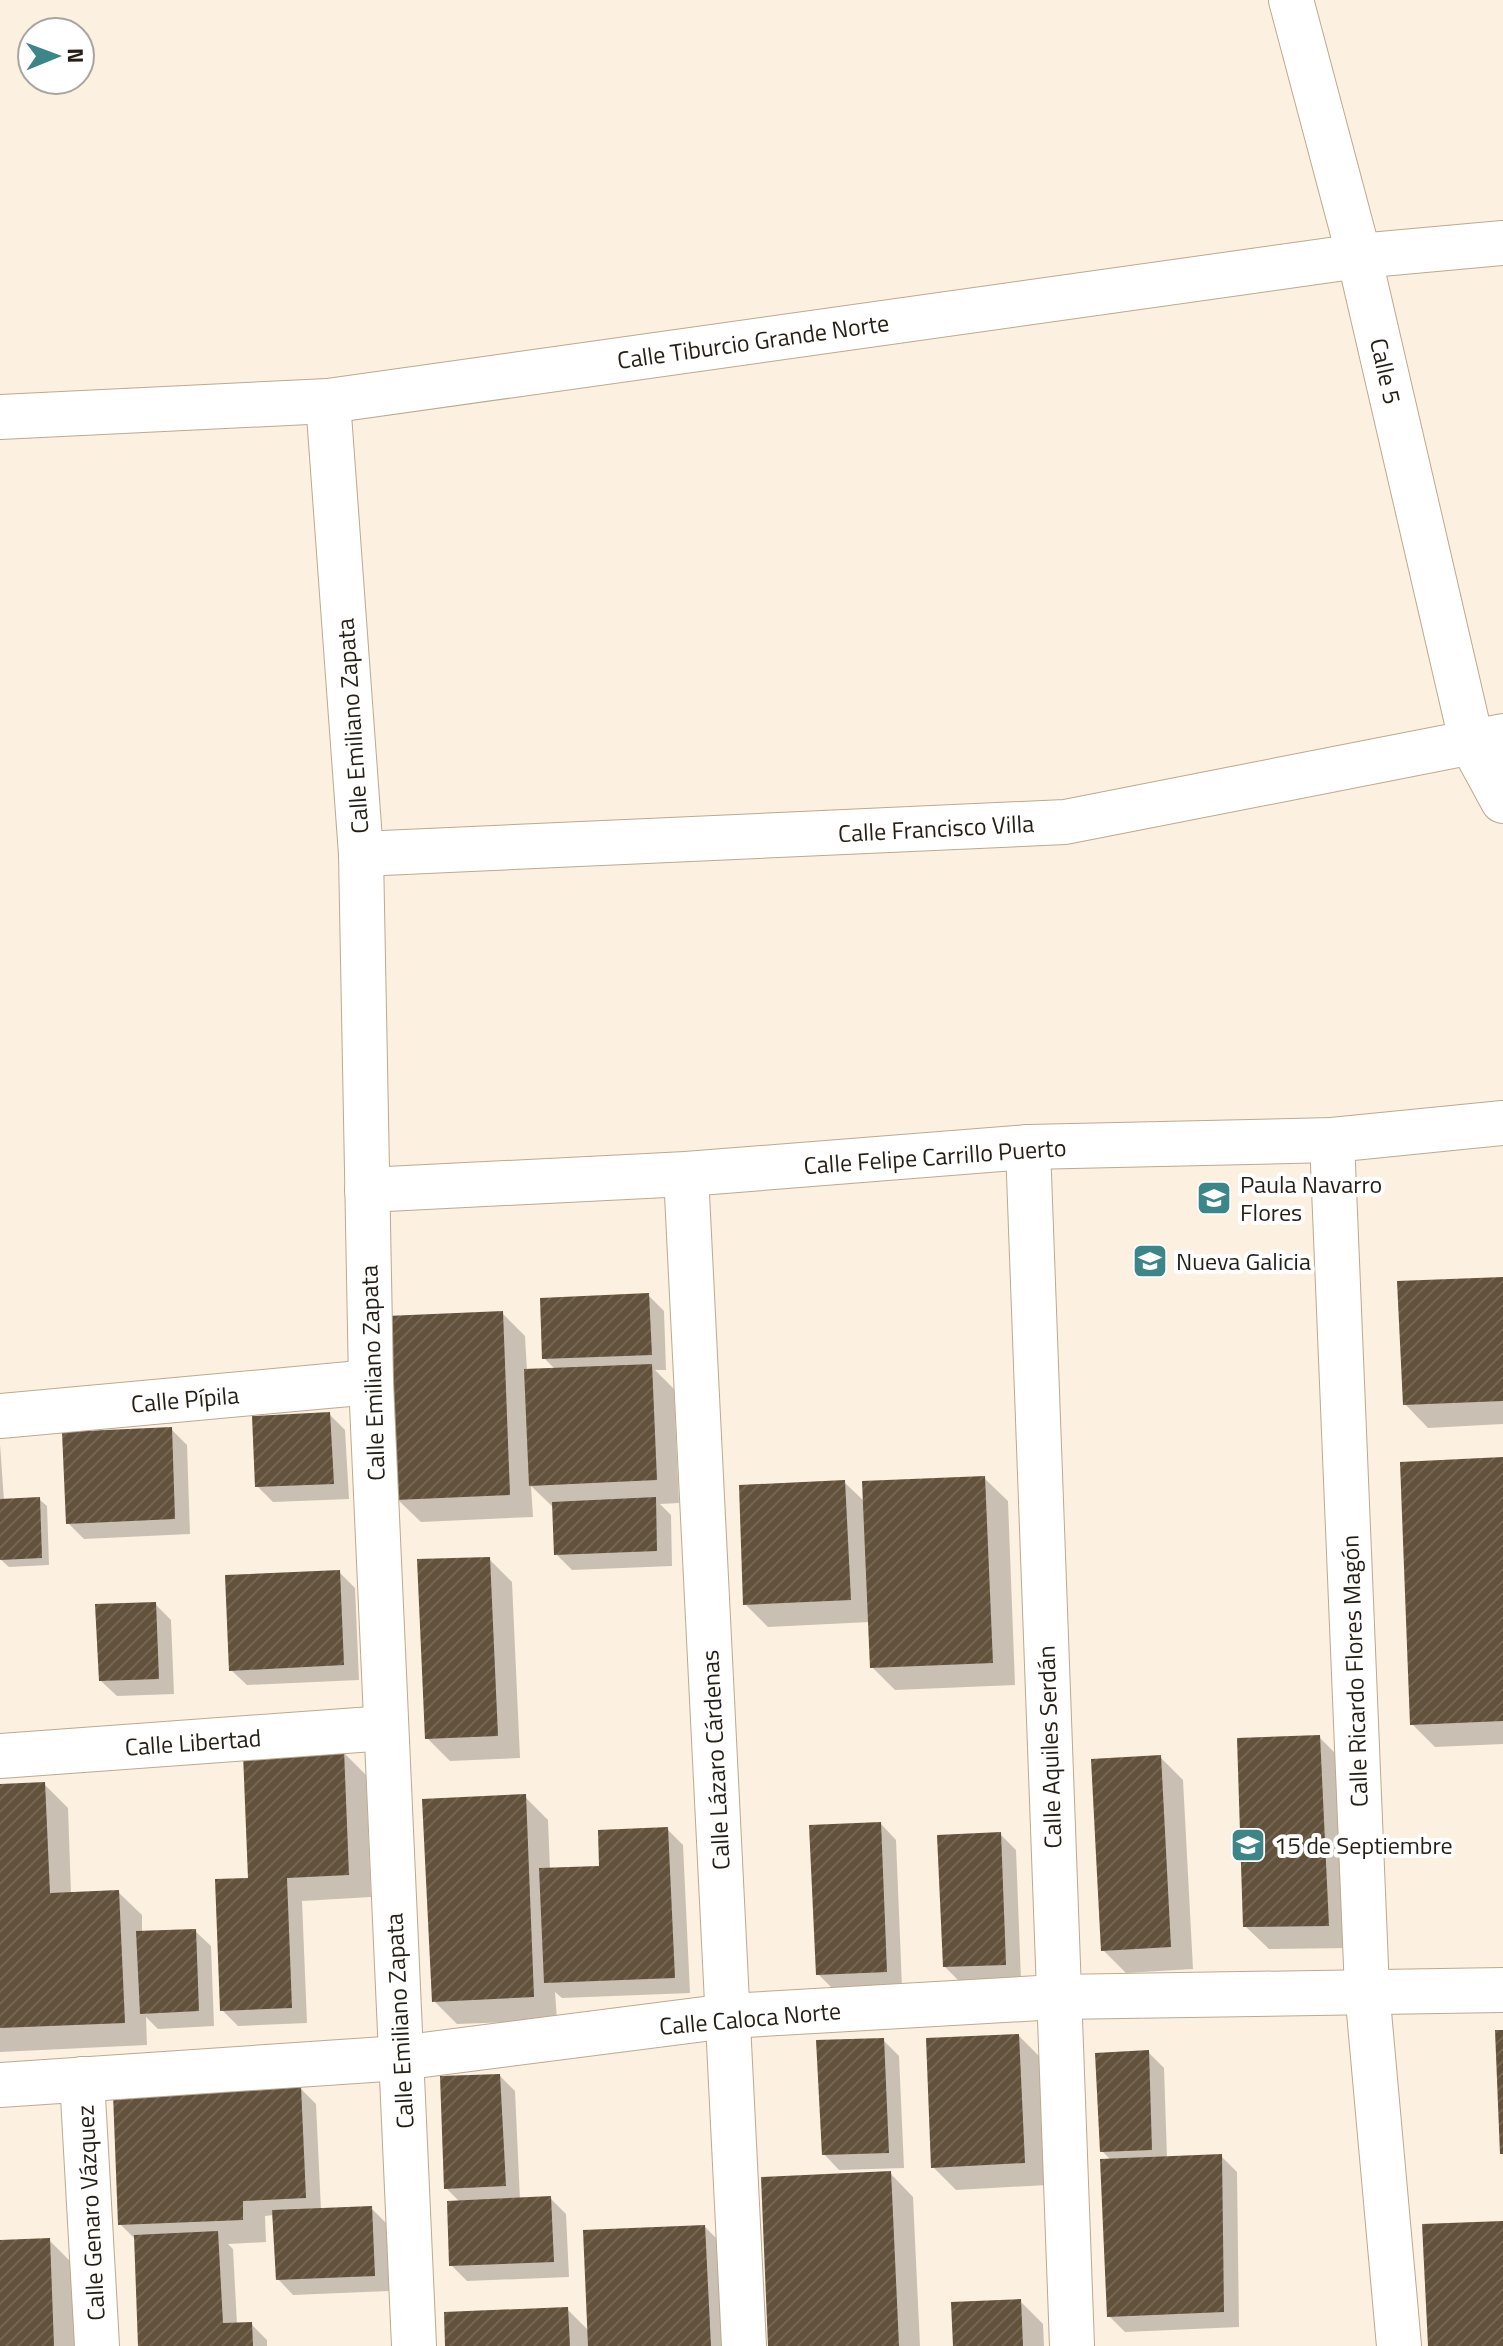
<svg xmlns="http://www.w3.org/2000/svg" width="1503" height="2346" viewBox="0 0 1503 2346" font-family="'Titillium Web',sans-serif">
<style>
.shadow{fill:#0003}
.building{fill:url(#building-hatch)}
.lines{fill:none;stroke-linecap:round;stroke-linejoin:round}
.minor-casing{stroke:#bca990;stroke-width:46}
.minor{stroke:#fff;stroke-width:44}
.labels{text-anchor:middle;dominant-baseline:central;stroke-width:8;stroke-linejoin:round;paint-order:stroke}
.street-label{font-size:24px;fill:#251e15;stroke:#fff}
.poi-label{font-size:24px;fill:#251e15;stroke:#fff;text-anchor:start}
</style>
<defs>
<pattern id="building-hatch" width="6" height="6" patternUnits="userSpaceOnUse" patternTransform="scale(2)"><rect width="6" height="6" fill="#62513b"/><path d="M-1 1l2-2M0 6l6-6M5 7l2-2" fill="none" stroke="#746654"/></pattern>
</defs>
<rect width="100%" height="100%" fill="#fcf0e0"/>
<!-- shadow -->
<g class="shadow">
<path d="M 1503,1279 L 1503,1424 L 1428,1428 L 1405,1404 Z"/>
<path d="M 648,1295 L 664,1311 L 666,1370 L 655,1370 L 674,1389 L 679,1503 L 660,1504 L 671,1515 L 672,1566 L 572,1570 L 556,1554 L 554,1508 L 531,1486 L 533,1517 L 421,1522 L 397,1499 L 502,1313 L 525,1336 L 527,1371 L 556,1370 L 544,1358 Z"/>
<path d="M 329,1414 L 345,1430 L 349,1499 L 273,1502 L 257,1486 Z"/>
<path d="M 171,1429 L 187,1445 L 190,1534 L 84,1539 L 68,1523 Z"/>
<path d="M 0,1444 L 4,1501 L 39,1499 L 47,1506 L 49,1565 L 9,1567 L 0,1559 Z"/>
<path d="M 1503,1459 L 1503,1744 L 1435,1747 L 1412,1724 Z"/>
<path d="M 984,1478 L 1008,1501 L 1015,1685 L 895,1690 L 872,1667 L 870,1622 L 768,1627 L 745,1604 L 844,1482 L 865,1502 Z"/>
<path d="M 489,1559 L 512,1582 L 520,1758 L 450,1761 L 427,1738 Z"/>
<path d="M 339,1572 L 355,1588 L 359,1680 L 247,1685 L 231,1670 Z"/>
<path d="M 155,1604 L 171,1620 L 174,1694 L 117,1696 L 101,1681 Z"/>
<path d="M 1319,1737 L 1342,1760 L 1351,1948 L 1269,1949 L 1245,1926 Z"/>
<path d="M 343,1752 L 366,1775 L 371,1897 L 302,1901 L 307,2023 L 238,2026 L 222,2010 L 250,1881 Z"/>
<path d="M 1160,1757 L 1183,1780 L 1193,1969 L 1126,1973 L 1103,1950 Z"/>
<path d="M 44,1784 L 68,1808 L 71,1894 L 118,1892 L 142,1915 L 142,1933 L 195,1931 L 211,1946 L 214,2026 L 158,2029 L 146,2017 L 147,2045 L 0,2052 L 0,1786 Z"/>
<path d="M 525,1797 L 548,1820 L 550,1870 L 601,1868 L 667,1829 L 683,1845 L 690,1993 L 562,1998 L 555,1992 L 557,2020 L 457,2024 L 434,2001 Z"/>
<path d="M 881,1824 L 896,1840 L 902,1987 L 834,1990 L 818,1974 Z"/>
<path d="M 1000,1834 L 1016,1850 L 1021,1980 L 960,1982 L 945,1967 Z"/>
<path d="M 1019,2036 L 1042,2059 L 1047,2185 L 956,2190 L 933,2167 Z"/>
<path d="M 883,2040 L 899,2056 L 904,2168 L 839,2170 L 824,2154 Z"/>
<path d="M 1148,2052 L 1164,2068 L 1167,2158 L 1221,2156 L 1237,2172 L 1239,2327 L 1125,2332 L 1109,2316 L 1112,2161 L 1102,2151 Z"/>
<path d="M 500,2076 L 515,2091 L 520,2200 L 550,2198 L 566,2214 L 569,2277 L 467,2281 L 451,2265 L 461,2203 L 446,2188 Z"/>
<path d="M 300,2088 L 316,2104 L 321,2210 L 371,2208 L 387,2224 L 389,2291 L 293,2295 L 278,2279 L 274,2215 L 265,2216 L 266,2242 L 228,2244 L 233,2249 L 237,2325 L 251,2324 L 267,2340 L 267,2346 L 140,2346 L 136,2240 L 120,2224 Z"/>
<path d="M 890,2173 L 913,2197 L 920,2346 L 770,2346 Z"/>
<path d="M 705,2227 L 728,2250 L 732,2346 L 447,2346 L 567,2309 L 589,2331 Z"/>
<path d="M 49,2240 L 72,2263 L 76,2346 L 0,2346 L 0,2242 Z"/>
<path d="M 1020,2301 L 1043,2324 L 1044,2346 L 955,2346 Z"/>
</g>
<!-- building -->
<g class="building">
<path d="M 1503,1277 L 1503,1401 L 1403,1405 L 1397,1281 Z"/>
<path d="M 649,1293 L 652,1355 L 542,1359 L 540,1298 Z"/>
<path d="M 503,1311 L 510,1495 L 395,1500 L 387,1316 Z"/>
<path d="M 652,1364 L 657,1480 L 529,1486 L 524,1369 Z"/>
<path d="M 330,1412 L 334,1484 L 255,1487 L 252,1416 Z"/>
<path d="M 172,1427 L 175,1519 L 66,1524 L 62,1432 Z"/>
<path d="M 1503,1457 L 1503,1721 L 1410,1725 L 1400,1462 Z"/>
<path d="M 985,1476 L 993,1663 L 870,1668 L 862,1481 Z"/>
<path d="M 845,1480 L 851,1600 L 743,1605 L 739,1485 Z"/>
<path d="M 40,1497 L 42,1558 L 0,1560 L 0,1499 Z"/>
<path d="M 656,1497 L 657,1551 L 554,1555 L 552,1502 Z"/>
<path d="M 490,1557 L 498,1736 L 425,1739 L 417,1559 Z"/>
<path d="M 340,1570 L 344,1665 L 229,1671 L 225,1575 Z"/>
<path d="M 156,1602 L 159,1679 L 99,1681 L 95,1604 Z"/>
<path d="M 1320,1735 L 1329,1926 L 1243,1927 L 1237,1738 Z"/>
<path d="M 344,1750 L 349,1875 L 287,1878 L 292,2008 L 220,2011 L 215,1879 L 248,1878 L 243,1754 Z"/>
<path d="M 1161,1755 L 1171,1947 L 1101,1951 L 1091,1759 Z"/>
<path d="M 45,1782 L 50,1893 L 119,1890 L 125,2023 L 0,2028 L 0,1784 Z"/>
<path d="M 526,1794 L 534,1997 L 432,2002 L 422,1799 Z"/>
<path d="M 881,1822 L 887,1972 L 816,1975 L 809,1825 Z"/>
<path d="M 668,1827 L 675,1978 L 544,1983 L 539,1868 L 599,1866 L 598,1830 Z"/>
<path d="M 1001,1832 L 1006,1965 L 943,1967 L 937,1835 Z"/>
<path d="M 196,1929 L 199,2011 L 140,2014 L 136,1931 Z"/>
<path d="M 1495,2030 L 1503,2030 L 1503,2154 L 1500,2154 Z"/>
<path d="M 1019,2034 L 1025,2163 L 931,2168 L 926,2038 Z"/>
<path d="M 884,2038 L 889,2153 L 822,2155 L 816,2040 Z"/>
<path d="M 1149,2050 L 1152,2150 L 1100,2152 L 1095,2053 Z"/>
<path d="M 500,2074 L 506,2186 L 444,2189 L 440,2076 Z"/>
<path d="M 301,2086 L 306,2198 L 243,2201 L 243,2220 L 118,2225 L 113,2094 Z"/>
<path d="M 1222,2154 L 1224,2312 L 1107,2317 L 1100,2159 Z"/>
<path d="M 891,2171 L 899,2346 L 768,2346 L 761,2177 Z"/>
<path d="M 551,2196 L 554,2262 L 449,2266 L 447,2201 Z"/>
<path d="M 372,2206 L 375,2276 L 276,2280 L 272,2210 Z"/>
<path d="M 1503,2221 L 1503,2346 L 1428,2346 L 1422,2224 Z"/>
<path d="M 705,2225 L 711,2346 L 588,2346 L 583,2230 Z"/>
<path d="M 218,2231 L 223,2323 L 252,2322 L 253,2346 L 138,2346 L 134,2235 Z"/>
<path d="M 50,2238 L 54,2346 L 0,2346 L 0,2240 Z"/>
<path d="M 1021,2299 L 1023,2346 L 953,2346 L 951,2302 Z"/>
<path d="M 568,2307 L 570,2346 L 445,2346 L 444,2312 Z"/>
</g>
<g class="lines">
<!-- minor casing -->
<g class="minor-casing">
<g id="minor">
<path d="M 1291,0 L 1359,256 L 1472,744 L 1503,801"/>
<path d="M 328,401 L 361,854 L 371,1382 L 414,2346"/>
<path d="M 0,417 L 328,401 L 1359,256 L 1503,243"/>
<path d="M 361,854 L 1065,822 L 1503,736"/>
<path d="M 1332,1140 L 1367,1990 L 1399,2346"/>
<path d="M 1028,1147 L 1072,2346"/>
<path d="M 686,1174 L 744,2346"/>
<path d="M 367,1190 L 686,1174 L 1028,1147 L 1332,1140 L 1503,1123"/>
<path d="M 0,1416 L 371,1382"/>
<path d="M 0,1756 L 386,1728"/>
<path d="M 82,2079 L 97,2346"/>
<path d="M 0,2085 L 400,2058 L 728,2016 L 1057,1997 L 1503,1990"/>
</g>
</g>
<!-- minor -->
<use href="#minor" class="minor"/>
</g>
<!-- icons -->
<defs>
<g id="school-square" transform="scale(1.8)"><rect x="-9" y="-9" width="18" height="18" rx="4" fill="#3d8688" stroke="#fff"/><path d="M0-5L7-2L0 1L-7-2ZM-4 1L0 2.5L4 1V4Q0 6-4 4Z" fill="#fff"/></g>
</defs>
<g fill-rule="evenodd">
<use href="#school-square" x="1214" y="1198"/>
<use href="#school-square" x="1150" y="1261"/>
<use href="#school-square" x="1248" y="1845"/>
</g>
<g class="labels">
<!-- street labels -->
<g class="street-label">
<text transform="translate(753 341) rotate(-8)">Calle Tiburcio Grande Norte</text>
<text transform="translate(1386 371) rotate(77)">Calle 5</text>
<text transform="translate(352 726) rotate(-94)">Calle Emiliano Zapata</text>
<text transform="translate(936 828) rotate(-3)">Calle Francisco Villa</text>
<text transform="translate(935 1156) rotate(-4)">Calle Felipe Carrillo Puerto</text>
<text transform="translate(372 1373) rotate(-92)">Calle Emiliano Zapata</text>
<text transform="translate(185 1399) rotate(-5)">Calle Pípila</text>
<text transform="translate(1354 1671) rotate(-92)">Calle Ricardo Flores Magón</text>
<text transform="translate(193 1742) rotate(-4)">Calle Libertad</text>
<text transform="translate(1049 1747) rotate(-92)">Calle Aquiles Serdán</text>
<text transform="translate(715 1760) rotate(-93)">Calle Lázaro Cárdenas</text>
<text transform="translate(750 2018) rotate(-5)">Calle Caloca Norte</text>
<text transform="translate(399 2021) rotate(-93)">Calle Emiliano Zapata</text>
<text transform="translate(90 2213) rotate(-93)">Calle Genaro Vázquez</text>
</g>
<!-- poi labels -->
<g class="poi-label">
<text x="1240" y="1184">Paula Navarro<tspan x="1240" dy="28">Flores</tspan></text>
<text x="1176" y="1261">Nueva Galicia</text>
<text x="1274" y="1845">15 de Septiembre</text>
</g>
</g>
<!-- north arrow -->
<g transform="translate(56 56) rotate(89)"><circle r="38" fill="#ffffff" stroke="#a8a5a1" stroke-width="2"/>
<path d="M0-6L14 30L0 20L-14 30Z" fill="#3d8688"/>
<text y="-12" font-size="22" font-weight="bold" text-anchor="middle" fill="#251e15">N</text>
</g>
</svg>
